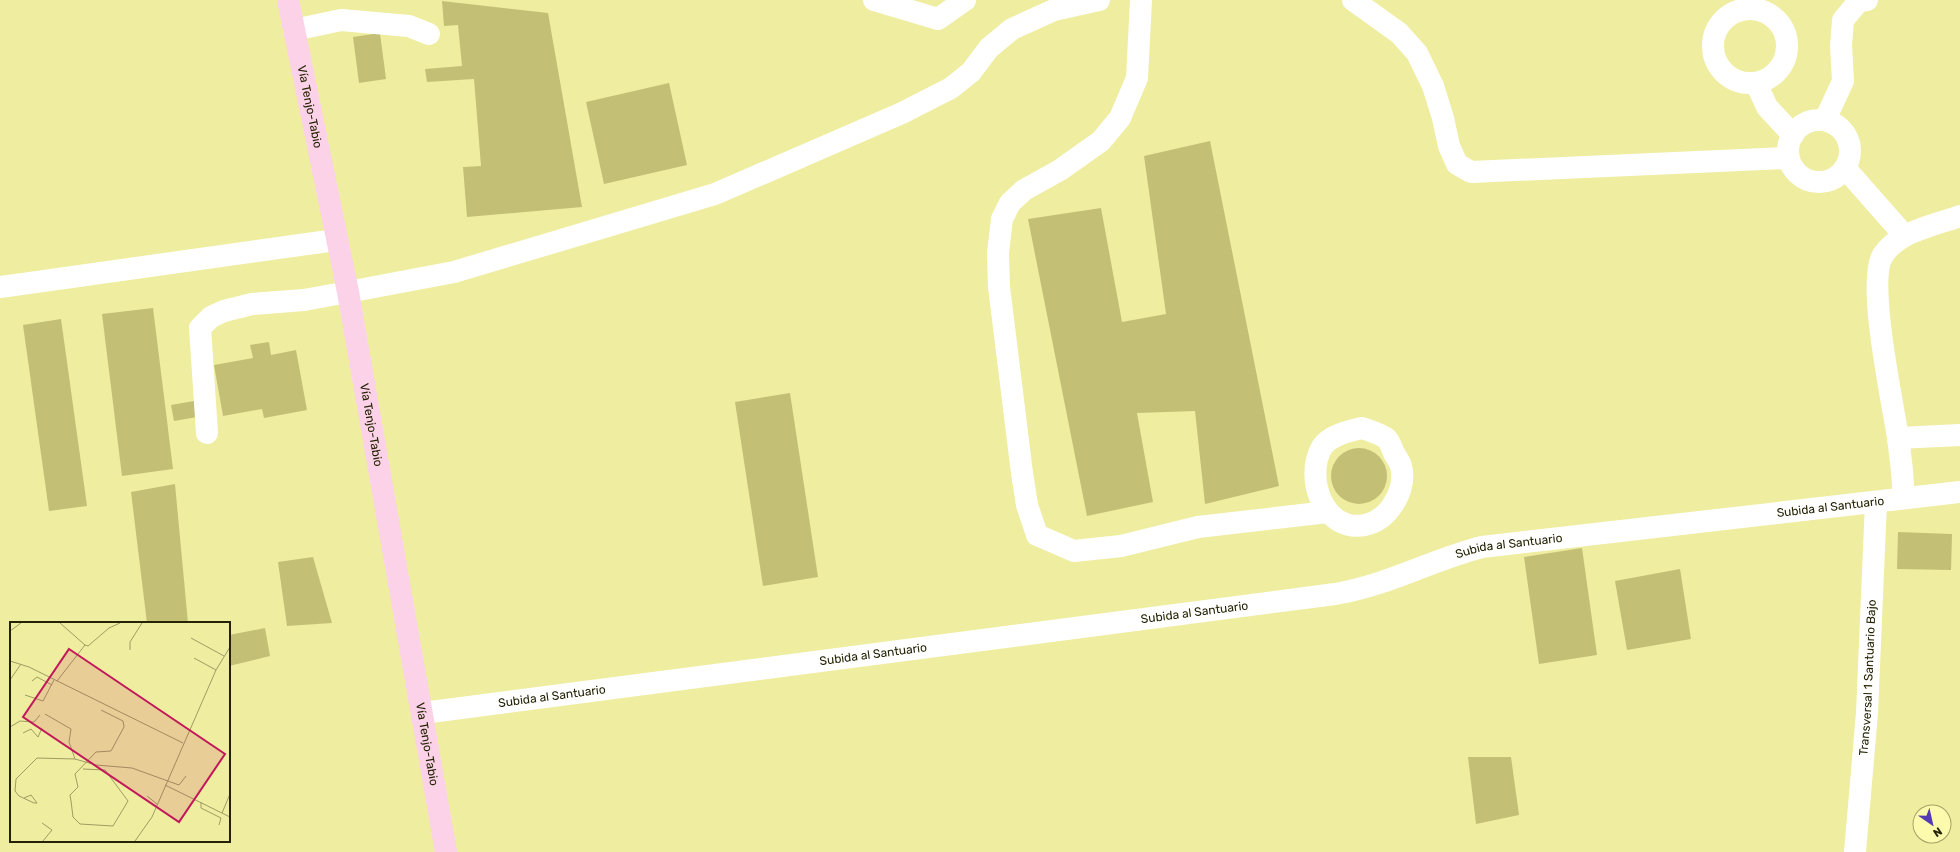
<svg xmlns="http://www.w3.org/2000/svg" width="1960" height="852" viewBox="0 0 1960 852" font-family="Rubik,sans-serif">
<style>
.building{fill:#c3c076}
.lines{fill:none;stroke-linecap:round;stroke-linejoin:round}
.minor{stroke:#fff;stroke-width:22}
.major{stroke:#fcd2e8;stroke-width:22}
.labels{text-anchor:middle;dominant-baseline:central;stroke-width:3.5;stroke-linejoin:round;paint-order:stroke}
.street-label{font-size:12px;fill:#252304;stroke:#fcfaad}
.inset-road{fill:none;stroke:#9e9c62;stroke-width:1}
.view{fill:#c2185b;fill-opacity:0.15;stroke:#c2185b;stroke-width:2}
.inset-edge{fill:none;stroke:#252304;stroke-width:2}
</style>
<rect width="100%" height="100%" fill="#efeda0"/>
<!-- building -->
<g class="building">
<path d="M 442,1 L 548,13 L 582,207 L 467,217 L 463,167 L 481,166 L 474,79 L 427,82 L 425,69 L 462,66 L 458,25 L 444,26 Z"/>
<path d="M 380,33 L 386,79 L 359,83 L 353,37 Z"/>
<path d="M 669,83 L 687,165 L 604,184 L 586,102 Z"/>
<path d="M 1210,141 L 1279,486 L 1205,504 L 1195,411 L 1137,413 L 1153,502 L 1087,516 L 1028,219 L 1101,208 L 1122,322 L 1166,314 L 1144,156 Z"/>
<path d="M 153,308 L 173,469 L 122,476 L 102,314 Z"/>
<path d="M 61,319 L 87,506 L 49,511 L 23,325 Z"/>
<path d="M 269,342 L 271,355 L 296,350 L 307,410 L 264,418 L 262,409 L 223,416 L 214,365 L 253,358 L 250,345 Z"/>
<path d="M 790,393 L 818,577 L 763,586 L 735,402 Z"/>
<path d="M 194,401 L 197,417 L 174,421 L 171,405 Z"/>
<circle cx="1359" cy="476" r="28"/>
<path d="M 175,484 L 188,623 L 147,623 L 131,492 Z"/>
<path d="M 1898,532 L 1952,534 L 1951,570 L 1897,569 Z"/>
<path d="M 1582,548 L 1597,655 L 1539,664 L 1524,557 Z"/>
<path d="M 313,557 L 332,623 L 287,626 L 278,562 Z"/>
<path d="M 1680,569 L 1691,639 L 1627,650 L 1615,581 Z"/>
<path d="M 265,628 L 270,656 L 229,666 L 229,635 Z"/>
<path d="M 1468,757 L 1511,757 L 1519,815 L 1476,824 Z"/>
</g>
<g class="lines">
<!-- minor -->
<g class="minor">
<path d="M 874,0 L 938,19 L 965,0"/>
<path d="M 1141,0 L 1137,78 L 1120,118 L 1101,141 L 1060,170 L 1024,190 L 1010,203 L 1002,219 L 998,253 L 999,287 L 1022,473 L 1027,505 L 1037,535 L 1074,551 L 1121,546 L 1198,527 L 1328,512"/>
<path d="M 1353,0 L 1399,33 L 1417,53 L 1433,86 L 1443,118 L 1449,146 L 1457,164 L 1471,172 L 1788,158"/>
<circle cx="1750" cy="46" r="37"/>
<path d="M 294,30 L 341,20 L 409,26 L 429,34"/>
<path d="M 1756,83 L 1767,107 L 1793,135"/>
<path d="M 1825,120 L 1843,81 L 1841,46 L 1843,20 L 1859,1 L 1867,0"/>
<circle cx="1819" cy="151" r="31"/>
<path d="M 1845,168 L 1904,235"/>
<path d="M 0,287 L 336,240"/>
<path d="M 1362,428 C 1370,431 1381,434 1387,439 C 1390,442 1392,449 1394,453 C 1396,457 1400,462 1401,466 C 1407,490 1389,520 1365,525 C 1324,533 1304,478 1322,447 C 1330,435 1349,431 1362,428 Z"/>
<path d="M 207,433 L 200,328 L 211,317 L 224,311 L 252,304 L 304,300 L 348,292 L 454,272 L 715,194 L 902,113 L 951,88 L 971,72 L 989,48 L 1012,29 L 1054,10 L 1099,0"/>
<path d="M 1898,438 L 1960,435"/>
<path d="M 1904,498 C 1903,478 1901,458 1898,438 C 1893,404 1866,280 1883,255 C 1899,231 1935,225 1960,216"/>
<path id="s1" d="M 423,713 L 1335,594 C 1389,585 1431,560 1482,547 L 1960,492"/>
<path id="s2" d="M 1855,852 L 1867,713 L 1876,502"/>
</g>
<!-- major -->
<path class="major" id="s3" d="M 288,0 L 348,292 L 446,852"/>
</g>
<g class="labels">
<!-- street labels -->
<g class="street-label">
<text stroke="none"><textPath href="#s3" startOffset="109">Vía Tenjo-Tabio</textPath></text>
<text stroke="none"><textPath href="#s3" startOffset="433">Vía Tenjo-Tabio</textPath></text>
<text stroke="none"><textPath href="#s1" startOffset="1425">Subida al Santuario</textPath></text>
<text stroke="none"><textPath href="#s1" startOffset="1101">Subida al Santuario</textPath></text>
<text stroke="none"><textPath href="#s1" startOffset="778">Subida al Santuario</textPath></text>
<text stroke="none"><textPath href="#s1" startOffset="454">Subida al Santuario</textPath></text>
<text stroke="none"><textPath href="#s2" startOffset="175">Transversal 1 Santuario Bajo</textPath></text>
<text stroke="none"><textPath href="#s1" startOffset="130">Subida al Santuario</textPath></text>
<text stroke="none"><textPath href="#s3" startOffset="757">Vía Tenjo-Tabio</textPath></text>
</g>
</g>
<!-- overview -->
<g transform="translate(10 622)">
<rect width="220" height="220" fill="#efeda0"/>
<path class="inset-road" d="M 50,1 L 75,23M 0,9 L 11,1M 181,16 L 214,34M 120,28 L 120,20 L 132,1M 184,36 L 206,48M 0,39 L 19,45 L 173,121M 0,58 L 11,42M 22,59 L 27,55 L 42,63M 47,59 L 75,23 L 78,24 L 99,6 L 110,1M 15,73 L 33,79 L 44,58M 35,92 L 61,107 L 59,120 L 65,137M 0,105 L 10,99 L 24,100 L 30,93M 13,111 L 21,107 L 28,115 L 32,106M 73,147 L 95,148 L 118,179 L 103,204 L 70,202 L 63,195 L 61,179 L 60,173 L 68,165 L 65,152 L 86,130 L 101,129 L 114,105 L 113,99 L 91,88M 155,163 L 220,195M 137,174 L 147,182M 14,176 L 21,173 L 27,181 L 24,181 L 9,174 L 5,169 L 6,157 L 27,136 L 65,137 L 86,143 L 122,146 L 169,163 L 176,154M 191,180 L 191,186 L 211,196 L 209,203M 212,191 L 220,172M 32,201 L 42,208 L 33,219M 125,219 L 142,195 L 206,48 L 220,25"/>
<path class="view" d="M 59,27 L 215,132 L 169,200 L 13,95 Z"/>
<rect width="220" height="220" class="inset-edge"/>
</g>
<!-- north arrow -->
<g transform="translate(1932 824) rotate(146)"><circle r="19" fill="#fcfaad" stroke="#a6a469"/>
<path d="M0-3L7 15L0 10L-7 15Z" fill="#553bb3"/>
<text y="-6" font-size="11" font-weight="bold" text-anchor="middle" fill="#252304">N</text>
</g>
</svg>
